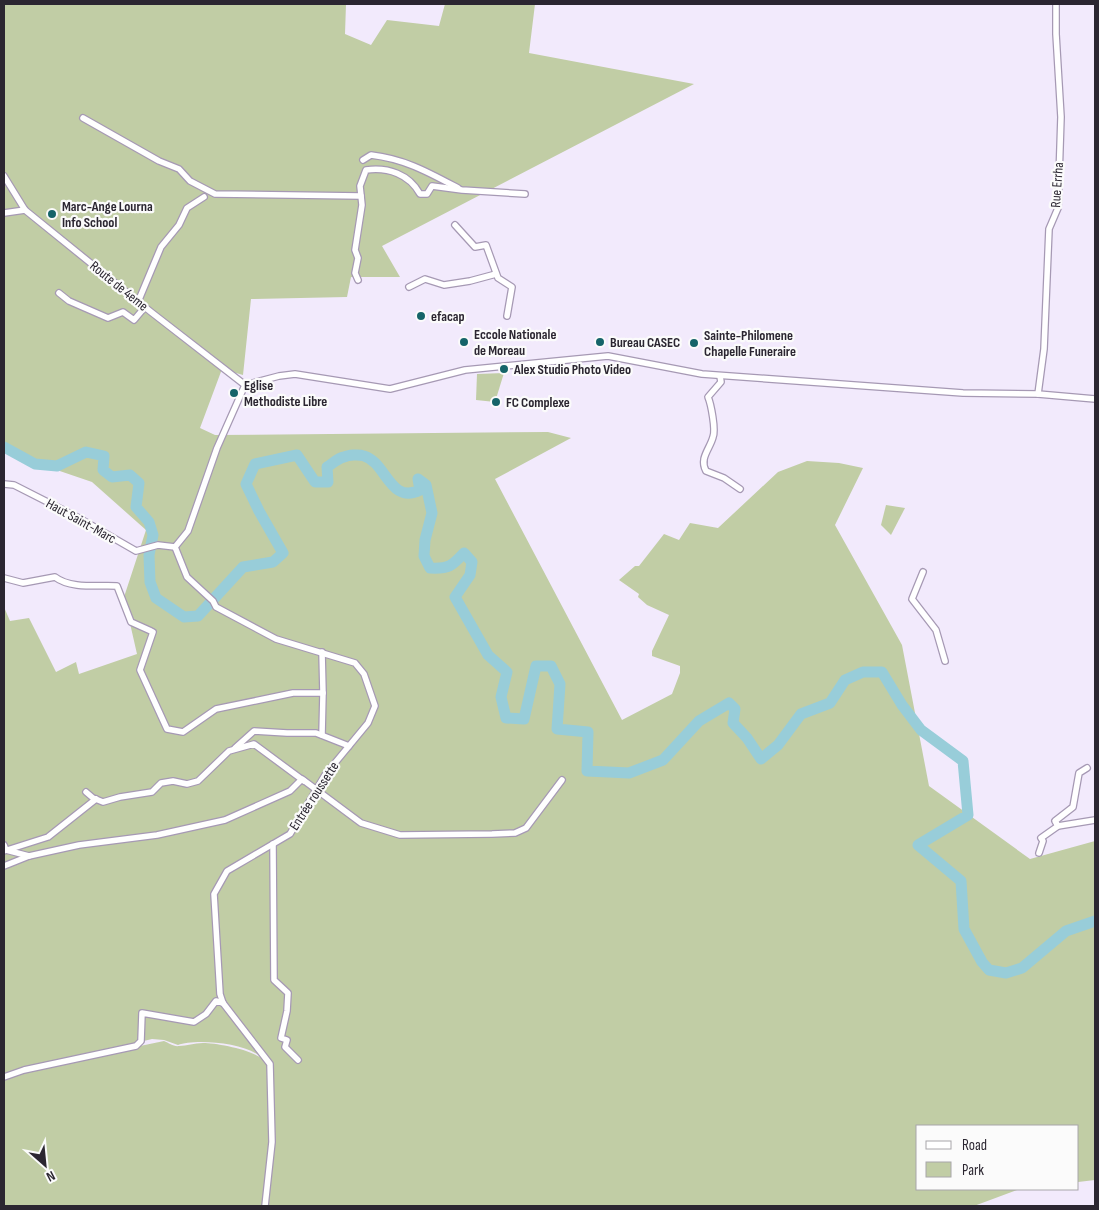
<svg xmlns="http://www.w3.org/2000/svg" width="1099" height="1210" viewBox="0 0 1099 1210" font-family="'Sofia Sans Condensed',sans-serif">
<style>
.green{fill:#c1cda5}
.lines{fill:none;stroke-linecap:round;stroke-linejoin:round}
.river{stroke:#98cdd9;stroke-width:11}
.minor-casing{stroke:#a699b4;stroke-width:8}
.minor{stroke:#fff;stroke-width:5.5}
.poi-dot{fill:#156469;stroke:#fbfbfb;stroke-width:2}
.labels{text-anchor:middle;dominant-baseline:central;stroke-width:4.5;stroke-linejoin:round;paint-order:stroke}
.street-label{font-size:14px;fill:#2b2631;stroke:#fbfbfb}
.poi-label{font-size:14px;font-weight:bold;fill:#2b2631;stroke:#fbfbfb;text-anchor:start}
</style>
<rect width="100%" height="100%" fill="#f2eafc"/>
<!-- green -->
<g class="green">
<path d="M 4,4 L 346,4 L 345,34 L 371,45 L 387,20 L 439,26 L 445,4 L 535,4 L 529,53 L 694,84 L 382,246 L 400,277 L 351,277 L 347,297 L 251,299 L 243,375 L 222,369 L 200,428 L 215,435 L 548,432 L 571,438 L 495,479 L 622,720 L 672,694 L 680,673 L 680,666 L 652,656 L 652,651 L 669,615 L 647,605 L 638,597 L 639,594 L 619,580 L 635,566 L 639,566 L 664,534 L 679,540 L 690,523 L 718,528 L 778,472 L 807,461 L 839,463 L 863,468 L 835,525 L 902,645 L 929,786 L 1030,859 L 1095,841 L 1095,1180 L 1078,1182 L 1078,1126 L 918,1126 L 918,1189 L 1027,1189 L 1017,1190 L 974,1206 L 4,1206 L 4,1079 L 49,1065 L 164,1041 C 169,1043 174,1047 179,1046 C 187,1046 194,1043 203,1043 C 217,1043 254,1050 263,1060 C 253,1043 195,1038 178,1045 L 164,1040 L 152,1039 L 4,1075 L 4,607 L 10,621 L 29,618 L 56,672 L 76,662 L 79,674 L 137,654 L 124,597 L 146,530 L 92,482 L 4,452 Z"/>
<path d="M 504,373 L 495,402 L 476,400 L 477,374 Z"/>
<path d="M 886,505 L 905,508 L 891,535 L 881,525 Z"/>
</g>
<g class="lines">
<!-- river -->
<path class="river" d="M 4,447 L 35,464 L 57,466 L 86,452 L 104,456 L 103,470 L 112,477 L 130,475 L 139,483 L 136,507 L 149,522 L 153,535 L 149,555 L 150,582 L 156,598 L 184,617 L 198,616 L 243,567 L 273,562 L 283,553 L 259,511 L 246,484 L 255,464 L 297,455 L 315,482 L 328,482 L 327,467 C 332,464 338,458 344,457 C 348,455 359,454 364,456 C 386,462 390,505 420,490 L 418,479 L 426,485 L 432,513 L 425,540 L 424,556 L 430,568 C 449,569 452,566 464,553 L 472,562 L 470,575 L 455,597 L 488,655 L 507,672 L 501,697 L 506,718 L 524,719 L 536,666 L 551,666 L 560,684 L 557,729 L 588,732 L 587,771 L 629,773 L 663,760 L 699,721 L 729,703 L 735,709 L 733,723 L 747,738 L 761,759 L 778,745 L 801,714 L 830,703 L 845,680 L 863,672 L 882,672 L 902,705 L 921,730 L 963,761 L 968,815 L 918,845 L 961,881 L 964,929 L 982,962 L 989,970 L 1006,973 L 1022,968 L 1066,931 L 1095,921"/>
<!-- minor casing -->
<g class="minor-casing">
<g id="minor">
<path d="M 83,118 L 159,161 L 179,169 L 190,181 L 215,194 L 361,196"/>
<path d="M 363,160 L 371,155 C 405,159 428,172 458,188"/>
<path d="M 4,176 L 25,210 L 151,312 L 245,385"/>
<path d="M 4,213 L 25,210"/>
<path d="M 455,225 L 475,247 L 486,245 L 498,278 L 512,287 L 507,316"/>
<path d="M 358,280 L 355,273 L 358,258 L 355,250 L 362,205 L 360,186 L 366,170 C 388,167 409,174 420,194 L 427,194 L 432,186 L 462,190 L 525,194"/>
<path d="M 409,287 L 425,279 L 444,285 L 470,281 L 496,274"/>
<path d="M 59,293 L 69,301 L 108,318 L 123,312 L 134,320 L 145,307"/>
<path d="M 138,302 L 161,247 L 179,225 L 187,208 L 204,197"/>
<path d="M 720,376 L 721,382 L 708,397 C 711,404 716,430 713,437 C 710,449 699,458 706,471 L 724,478 L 740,489"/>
<path d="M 1038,394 L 1044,349 L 1049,229 L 1058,208 L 1061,117 L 1056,34 L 1056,4"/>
<path d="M 4,484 L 14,485 L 77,517 L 136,551 L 158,545 L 175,547 L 188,531 L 217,448 L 245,385 L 279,376 L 295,374 L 390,389 L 465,370 L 608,356 L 702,374 L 963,393 L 1038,394 L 1095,399"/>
<path d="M 175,547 L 187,577 L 213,601 L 216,607 L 276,639 L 355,663 L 364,674 L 375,706 L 368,723 L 325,775 L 290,834 L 227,871 L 214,894 L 220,994 L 223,1003 L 270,1064 L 272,1142 L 265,1206"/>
<path d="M 923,572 L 912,599 L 936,630 L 945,661"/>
<path d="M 4,578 L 23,583 L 55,577 C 70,589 99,585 117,586 L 131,622 L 151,631"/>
<path d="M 153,632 L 140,670 L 167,729 L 183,732 L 216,709 L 293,693 L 323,693 L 322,735"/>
<path d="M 322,652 L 323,693"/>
<path d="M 235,748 L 254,731 L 287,733 L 316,733 L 349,746"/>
<path d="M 86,792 L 93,798 L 103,802 L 120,797 L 152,792 L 161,783 L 173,781 L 187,784 L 198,781 L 229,751 L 254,744 L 304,781"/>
<path d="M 1058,826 L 1055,821 L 1073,807 L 1079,773 L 1087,768"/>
<path d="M 273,844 L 274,980 L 288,993 L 287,1011 L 281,1038 L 287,1040 L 285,1047 L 298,1060"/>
<path d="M 4,845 L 6,850 L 29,856"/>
<path d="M 4,851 L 48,837 L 96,799"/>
<path d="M 1039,853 L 1043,841 L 1041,838 L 1058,826 L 1095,820"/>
<path d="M 4,866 L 29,856 L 79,845 L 157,835 L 225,820 L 290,791 L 302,779 L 361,823 L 400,835 L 492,834 L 515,833 L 526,828 L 562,780"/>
<path d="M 4,1077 L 24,1070 L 136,1046 L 141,1041 L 142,1013 L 194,1022 L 206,1014 L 216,1001 L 223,1003"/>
</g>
</g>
<!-- minor -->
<use href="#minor" class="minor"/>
</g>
<!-- markers -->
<g class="poi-dot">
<circle cx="52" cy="214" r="5"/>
<circle cx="421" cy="316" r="5"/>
<circle cx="464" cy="342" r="5"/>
<circle cx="600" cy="342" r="5"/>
<circle cx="694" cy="343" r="5"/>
<circle cx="504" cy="369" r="5"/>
<circle cx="234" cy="393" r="5"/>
<circle cx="496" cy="402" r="5"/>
</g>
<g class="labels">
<!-- street labels -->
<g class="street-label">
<text transform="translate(1057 185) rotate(-86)">Rue Errha</text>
<text transform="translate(119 286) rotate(39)">Route de 4eme</text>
<text transform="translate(81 521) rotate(29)">Haut Saint-Marc</text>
<text transform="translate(314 796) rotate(-57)">Entrée roussette</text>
</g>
<!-- poi labels -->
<g class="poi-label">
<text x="62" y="206">Marc-Ange Lourna<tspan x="62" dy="16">Info School</tspan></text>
<text x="431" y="316">efacap</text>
<text x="474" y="334">Eccole Nationale<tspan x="474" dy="16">de Moreau</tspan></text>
<text x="704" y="335">Sainte-Philomene<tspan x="704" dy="16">Chapelle Funeraire</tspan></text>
<text x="610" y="342">Bureau CASEC</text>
<text x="514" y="369">Alex Studio Photo Video</text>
<text x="244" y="385">Eglise<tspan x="244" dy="16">Methodiste Libre</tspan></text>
<text x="506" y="402">FC Complexe</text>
</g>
</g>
<!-- border -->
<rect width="1099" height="1210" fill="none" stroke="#2b2631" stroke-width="10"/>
<!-- legend -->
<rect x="916" y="1125" width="162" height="65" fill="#fbfbfb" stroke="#a8a6aa"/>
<rect x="926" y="1141" width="25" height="8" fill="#ffffff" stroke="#a8a6aa"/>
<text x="962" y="1150" font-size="15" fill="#2b2631">Road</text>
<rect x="926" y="1162" width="25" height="15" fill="#c1cda5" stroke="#a8a6aa"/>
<text x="962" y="1175" font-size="15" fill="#2b2631">Park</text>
<!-- north arrow -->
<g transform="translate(45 1165) rotate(153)" stroke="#fbfbfb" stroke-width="4" paint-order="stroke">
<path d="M0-4L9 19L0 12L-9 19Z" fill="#2b2631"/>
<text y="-8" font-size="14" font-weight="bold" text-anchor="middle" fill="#2b2631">N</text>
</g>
</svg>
